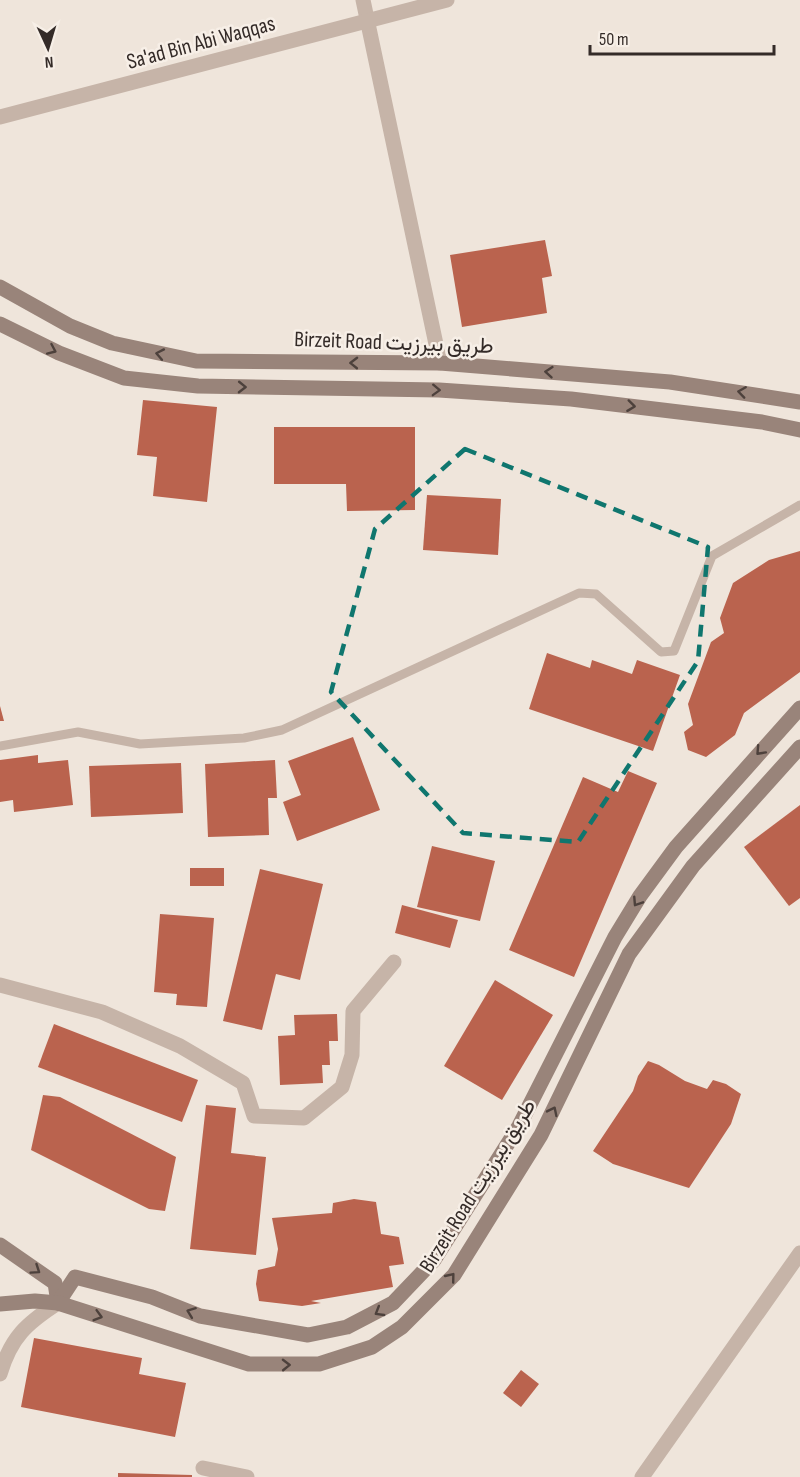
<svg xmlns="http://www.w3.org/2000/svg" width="800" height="1477" viewBox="0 0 800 1477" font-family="'Sofia Sans Condensed',Vazirmatn,sans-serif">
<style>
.building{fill:#ba634e}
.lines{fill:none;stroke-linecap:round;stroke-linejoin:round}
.service{stroke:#c6b4a8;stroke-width:9}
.minor{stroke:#c6b4a8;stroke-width:15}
.secondary{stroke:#99847a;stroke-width:15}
.oneway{stroke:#4d413c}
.marked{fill:none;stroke:#0f766e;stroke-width:4.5;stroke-dasharray:12 8;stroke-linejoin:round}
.labels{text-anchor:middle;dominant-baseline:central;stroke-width:5;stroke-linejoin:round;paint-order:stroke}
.street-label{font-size:22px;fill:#342b28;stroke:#f7efe7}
</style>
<rect width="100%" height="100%" fill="#efe5db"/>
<!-- building -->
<g class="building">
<path d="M 545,240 L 552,276 L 542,278 L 547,313 L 462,327 L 450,255 Z"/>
<path d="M 143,400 L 217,407 L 207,502 L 153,496 L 157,457 L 137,455 Z"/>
<path d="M 274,427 L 415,427 L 415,510 L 347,511 L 346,484 L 274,484 Z"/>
<path d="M 427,495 L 501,499 L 498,555 L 423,550 Z"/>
<path d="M 800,551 L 800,672 L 744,713 L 735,735 L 706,757 L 688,750 L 684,732 L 693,725 L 688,704 L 711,642 L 724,633 L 720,618 L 733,583 L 769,560 Z"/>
<path d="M 547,653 L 590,668 L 592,660 L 632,674 L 637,660 L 680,675 L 653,751 L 529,709 Z"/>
<path d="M 0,706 L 4,721 L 0,721 Z"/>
<path d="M 353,737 L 380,810 L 297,841 L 283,802 L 301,795 L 288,761 Z"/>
<path d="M 38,755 L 38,763 L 68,760 L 73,805 L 14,812 L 13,800 L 0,802 L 0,760 Z"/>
<path d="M 275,760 L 277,798 L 268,798 L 269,835 L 208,837 L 205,764 Z"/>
<path d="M 181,763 L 183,813 L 91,817 L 89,766 Z"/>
<path d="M 628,771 L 657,783 L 574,977 L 509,950 L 583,777 L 618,792 Z"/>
<path d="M 800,805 L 800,898 L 789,906 L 744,847 Z"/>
<path d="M 432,846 L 495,861 L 480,921 L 417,907 Z"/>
<rect x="190" y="868" width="34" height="18"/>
<path d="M 260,869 L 323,884 L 300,980 L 276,974 L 262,1030 L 223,1021 Z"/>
<path d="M 402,905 L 458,920 L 450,948 L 395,933 Z"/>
<path d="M 160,914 L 214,918 L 207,1007 L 176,1005 L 177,994 L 154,992 Z"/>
<path d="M 495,980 L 553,1015 L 502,1100 L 444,1066 Z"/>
<path d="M 337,1014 L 338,1041 L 329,1041 L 330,1065 L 322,1065 L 323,1083 L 280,1085 L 278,1036 L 295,1035 L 294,1015 Z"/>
<path d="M 54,1024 L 198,1080 L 182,1122 L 38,1067 Z"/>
<path d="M 648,1061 L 659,1065 L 685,1081 L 707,1089 L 713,1080 L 726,1084 L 741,1094 L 731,1124 L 689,1188 L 613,1164 L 593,1151 L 633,1091 L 638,1076 Z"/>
<path d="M 43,1095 L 60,1097 L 176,1157 L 165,1211 L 149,1209 L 31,1150 Z"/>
<path d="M 206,1105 L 236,1108 L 231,1153 L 266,1157 L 256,1255 L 190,1249 Z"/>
<path d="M 354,1199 L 376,1202 L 381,1234 L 399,1237 L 404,1264 L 389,1266 L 393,1287 L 311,1301 L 321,1303 L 302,1306 L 259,1301 L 256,1284 L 258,1270 L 275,1266 L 278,1249 L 272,1218 L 332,1213 L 333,1203 Z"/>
<path d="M 34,1338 L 142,1358 L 139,1374 L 186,1383 L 175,1437 L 21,1407 Z"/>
<path d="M 521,1370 L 539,1384 L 521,1407 L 503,1393 Z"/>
<path d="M 118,1473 L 192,1475 L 192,1477 L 118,1477 Z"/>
</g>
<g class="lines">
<!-- service -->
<path class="service" d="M 0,746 L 78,732 L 140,744 L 244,738 L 282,730 L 579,593 L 596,594 L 661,652 L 674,651 L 712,556 L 800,505"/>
<!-- minor -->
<g class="minor">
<path d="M 363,0 L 440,363"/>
<path d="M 0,117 L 447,0"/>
<path d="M 0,985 L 102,1012 L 180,1046 L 243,1083 L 254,1116 L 304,1118 L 342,1087 L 352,1055 L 353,1011 L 394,962"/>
<path d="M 0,1374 C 11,1337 27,1323 58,1303"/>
<path d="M 203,1468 L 247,1477"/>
<path d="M 642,1477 L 800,1253"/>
</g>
<!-- secondary -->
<g class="secondary">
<path d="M 0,287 L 70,326 L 112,343 L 196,361 L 440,363 L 670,382 L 800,402"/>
<path d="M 0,324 L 59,353 L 124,378 L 198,386 L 439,390 L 571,399 L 762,422 L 800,430"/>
<path d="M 0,1245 L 55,1283 L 58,1303"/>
<path d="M 58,1303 L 75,1277 L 152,1297 L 200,1316 L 308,1335 L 347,1327 L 393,1303 L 434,1260 L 519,1126 L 615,937 L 640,896 L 676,847 L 800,708"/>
<path d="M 0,1304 L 35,1301 L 58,1303 L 249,1364 L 319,1364 L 372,1347 L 402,1327 L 454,1275 L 541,1135 L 629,954 L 693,866 L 800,747"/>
</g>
</g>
<!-- one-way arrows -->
<defs><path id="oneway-chevron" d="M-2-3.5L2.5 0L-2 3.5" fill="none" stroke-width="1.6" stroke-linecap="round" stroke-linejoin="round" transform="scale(1.5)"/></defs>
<g class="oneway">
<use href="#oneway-chevron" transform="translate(52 350) rotate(24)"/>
<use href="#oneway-chevron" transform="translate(160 354) rotate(-169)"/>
<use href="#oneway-chevron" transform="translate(354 363) rotate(-179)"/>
<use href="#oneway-chevron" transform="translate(549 372) rotate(-175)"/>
<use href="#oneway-chevron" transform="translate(242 387) rotate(1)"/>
<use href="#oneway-chevron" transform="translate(436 390) rotate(2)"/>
<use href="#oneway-chevron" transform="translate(742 392) rotate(-172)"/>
<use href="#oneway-chevron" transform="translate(631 406) rotate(7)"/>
<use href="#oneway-chevron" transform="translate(760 751) rotate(133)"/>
<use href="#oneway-chevron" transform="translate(637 902) rotate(123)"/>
<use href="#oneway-chevron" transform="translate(553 1111) rotate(-64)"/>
<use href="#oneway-chevron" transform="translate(36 1270) rotate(34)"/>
<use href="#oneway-chevron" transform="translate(451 1277) rotate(-51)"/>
<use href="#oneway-chevron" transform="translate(191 1312) rotate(-159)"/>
<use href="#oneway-chevron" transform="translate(379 1312) rotate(149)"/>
<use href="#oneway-chevron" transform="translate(98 1316) rotate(16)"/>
<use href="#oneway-chevron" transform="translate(286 1365) rotate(-1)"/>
</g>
<!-- marked area -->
<path class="marked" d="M 465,449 L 708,547 L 698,661 L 578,842 L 463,833 L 331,692 L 375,529 Z"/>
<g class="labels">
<!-- street labels -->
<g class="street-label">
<text transform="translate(201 43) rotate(-15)">Sa'ad Bin Abi Waqqas</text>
<text transform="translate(394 343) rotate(2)">Birzeit Road طريق بيرزيت</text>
<text transform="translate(478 1186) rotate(-58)">Birzeit Road طريق بيرزيت</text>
</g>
</g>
<!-- north arrow -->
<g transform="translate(48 48) rotate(176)" stroke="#f7efe7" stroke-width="4.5" paint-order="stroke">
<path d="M0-4.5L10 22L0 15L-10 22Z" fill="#342b28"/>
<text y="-9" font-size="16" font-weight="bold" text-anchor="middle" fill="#342b28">N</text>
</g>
<!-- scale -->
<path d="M590 45v9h184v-9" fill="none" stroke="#342b28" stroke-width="3"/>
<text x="599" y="45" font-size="18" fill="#342b28" stroke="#f7efe7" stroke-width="4.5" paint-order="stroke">50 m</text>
</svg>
